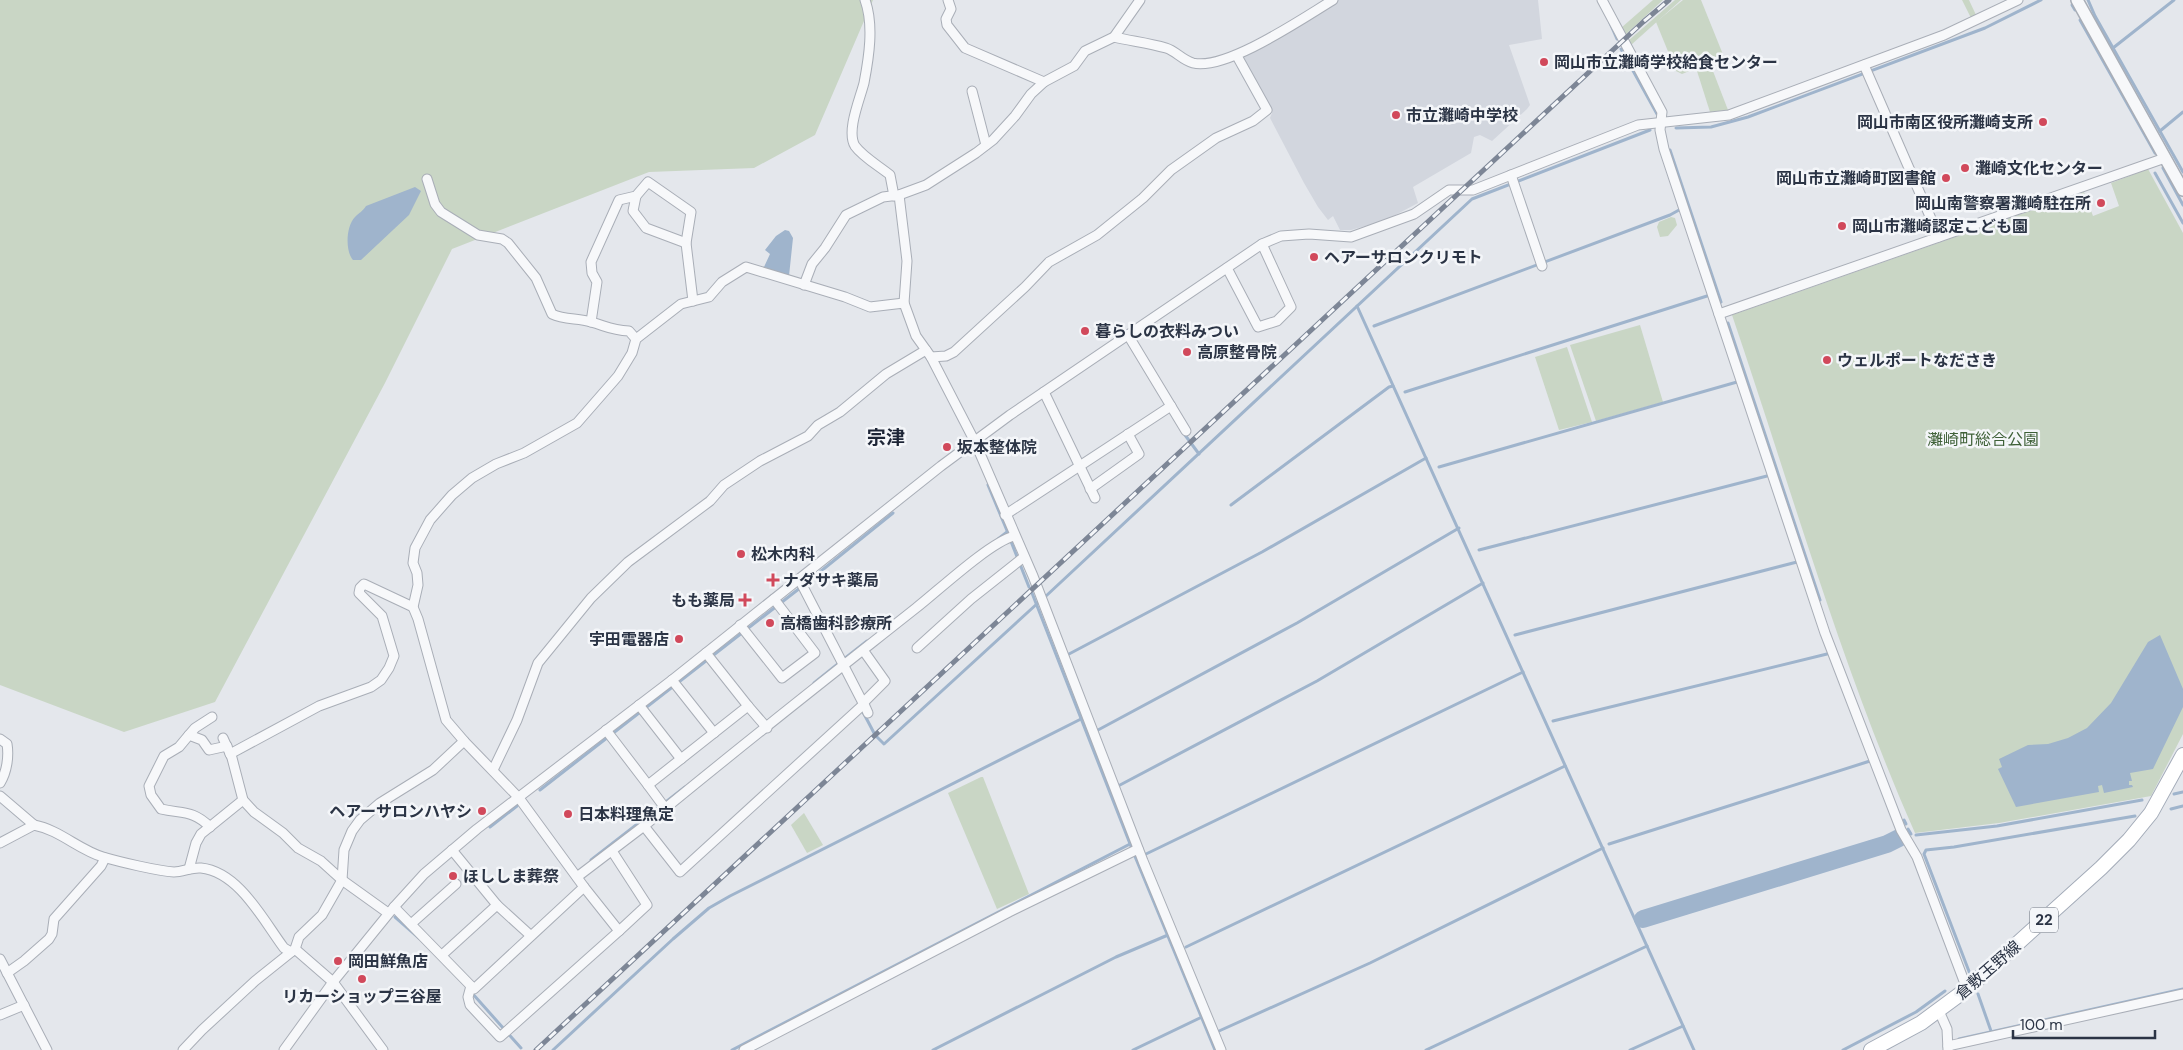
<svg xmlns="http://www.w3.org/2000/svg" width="2183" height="1050" viewBox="0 0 2183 1050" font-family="'DM Sans','Noto Sans JP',sans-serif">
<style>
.built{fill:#d2d6de}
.green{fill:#c9d6c5}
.water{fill:#9fb4cc}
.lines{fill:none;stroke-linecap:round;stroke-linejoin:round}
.stream{stroke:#9fb4cc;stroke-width:3}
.river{stroke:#9fb4cc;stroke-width:18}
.minor-casing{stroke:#a9aeb7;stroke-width:11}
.tertiary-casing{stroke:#a9aeb7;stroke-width:14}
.primary-casing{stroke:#a3abb8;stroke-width:16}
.minor{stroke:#f7f8fa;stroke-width:9}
.tertiary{stroke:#f7f8fa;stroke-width:11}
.primary{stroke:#fff;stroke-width:14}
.rail-casing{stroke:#7d8696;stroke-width:5}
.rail{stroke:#f4f6f9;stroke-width:3;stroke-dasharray:9;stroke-linecap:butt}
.poi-dot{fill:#d1495b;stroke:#f4f6f9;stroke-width:2}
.labels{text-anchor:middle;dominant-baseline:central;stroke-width:5;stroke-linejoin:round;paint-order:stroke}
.shield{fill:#f4f6f9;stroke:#676e7b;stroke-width:1}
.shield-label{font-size:15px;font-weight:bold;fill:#2b3445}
.poi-label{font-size:16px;font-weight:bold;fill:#2b3445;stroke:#f4f6f9;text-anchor:start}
.park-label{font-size:16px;fill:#3f6138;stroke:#f4f6f9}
.street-label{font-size:16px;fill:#2b3445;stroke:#f4f6f9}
.quarter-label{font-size:19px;font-weight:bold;fill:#1d2536;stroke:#f4f6f9}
</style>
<rect width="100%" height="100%" fill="#e4e7ec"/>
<!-- built -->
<path class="built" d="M 1337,0 L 1538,0 L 1542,39 L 1509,45 L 1530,105 L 1527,109 L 1492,141 L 1480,135 L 1474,137 L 1471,153 L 1413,187 L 1418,203 L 1386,220 L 1351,230 L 1340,230 L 1333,216 L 1328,220 L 1318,207 L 1304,183 L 1270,118 L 1272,113 L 1243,59 L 1246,54 Z"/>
<!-- green -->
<g class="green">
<path d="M 0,0 L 873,0 L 815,135 L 754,168 L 649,172 L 452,249 L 385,383 L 215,702 L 124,732 L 0,685 Z"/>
<path d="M 1653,0 L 1663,0 L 1624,36 L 1621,28 Z"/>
<path d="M 1675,0 L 1681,0 L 1631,45 L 1628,41 Z"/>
<path d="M 1683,0 L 1701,0 L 1724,57 L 1682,74 L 1676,71 L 1656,22 Z"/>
<path d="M 1962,0 L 1969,0 L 1976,15 L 1971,18 Z"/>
<path d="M 1711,66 L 1728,110 L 1710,112 L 1697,71 Z"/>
<path d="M 2148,169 L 2183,233 L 2183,734 L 2151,796 L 1999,823 L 1915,833 C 1841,666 1791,488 1732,315 L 2084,192 L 2093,216 L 2119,206 L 2111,183 Z"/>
<path d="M 1671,217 L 1675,218 L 1677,225 L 1668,236 L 1660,237 L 1657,227 L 1659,222 Z"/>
<path d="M 1640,325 L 1663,402 L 1596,421 L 1570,345 Z"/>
<path d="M 1567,347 L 1592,422 L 1559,430 L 1535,357 Z"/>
<path d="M 981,777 L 983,777 L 1029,894 L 997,909 L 948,793 Z"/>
<path d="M 804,813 L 823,845 L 807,853 L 791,825 Z"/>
</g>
<!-- water -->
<g class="water">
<path d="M 415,187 L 421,191 L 409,215 L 361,260 L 353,260 C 345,251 346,226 355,217 C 359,213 363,211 366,206 Z"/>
<path d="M 785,230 L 789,231 L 793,238 L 789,276 L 764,267 L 770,254 L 765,250 L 776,236 Z"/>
<path d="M 2160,635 L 2183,689 L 2183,707 L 2153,769 L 2130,773 L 2132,781 L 2129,781 L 2129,785 L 2132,785 L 2133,787 L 2104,793 L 2102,785 L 2098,786 L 2099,792 L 2016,807 L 1998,769 L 2002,767 L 1999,759 L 2028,745 L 2048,744 L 2068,738 L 2087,728 L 2111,703 L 2148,642 Z"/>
</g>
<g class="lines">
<!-- stream -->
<g class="stream">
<path d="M 2088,0 L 2095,16 L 2183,172"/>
<path d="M 2072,5 L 2075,10"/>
<path d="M 2080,20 L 2155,153"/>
<path d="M 1610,23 L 1617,39"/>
<path d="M 2113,48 L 2174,0"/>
<path d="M 1621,49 L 1657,114"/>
<path d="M 1676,128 L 1711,127 L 1748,117 L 1985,28 L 2041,0"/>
<path d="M 2160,131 L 2183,112"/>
<path d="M 1670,150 L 1721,302"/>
<path d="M 2163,168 L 2183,205"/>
<path d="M 2155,173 L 2183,223"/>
<path d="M 1357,306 L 1694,1050"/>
<path d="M 1728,323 L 1820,600"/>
<path d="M 1374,326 L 1670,215 L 1679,210"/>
<path d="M 1405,392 L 1707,296"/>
<path d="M 1185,435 L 1199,454"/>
<path d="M 1439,467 L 1737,382"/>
<path d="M 988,485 L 1008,533"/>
<path d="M 1231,505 L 1389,387 L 1393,386"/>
<path d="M 998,539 L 1007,532"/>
<path d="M 1010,539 L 1029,587"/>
<path d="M 1479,550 L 1767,476"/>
<path d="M 1032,593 L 1134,854 L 1215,1050"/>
<path d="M 1046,596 L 1472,199 L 1650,130"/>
<path d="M 1515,635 L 1797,562"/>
<path d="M 1069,654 L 1262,552 L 1426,458"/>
<path d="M 844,659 L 867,641"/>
<path d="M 814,683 L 839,663"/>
<path d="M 863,712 L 874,733"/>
<path d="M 1553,721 L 1827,654"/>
<path d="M 1098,730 L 1297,623 L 1459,528"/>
<path d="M 877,737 L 884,744 L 1039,602"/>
<path d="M 1120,785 L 1317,681 L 1483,583"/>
<path d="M 540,790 L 800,588 L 893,513"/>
<path d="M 2174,794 L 2183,792"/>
<path d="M 2171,809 L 2183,806"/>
<path d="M 1904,820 L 1906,824"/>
<path d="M 490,827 L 517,806"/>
<path d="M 1908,829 L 1911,834"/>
<path d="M 1916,835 L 1997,826 L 2142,800"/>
<path d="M 1609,844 L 1870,761"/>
<path d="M 1146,854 L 1523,672"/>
<path d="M 591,860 L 685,787"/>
<path d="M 395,917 L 419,938"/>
<path d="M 1186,947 L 1565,766"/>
<path d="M 1970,974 L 1924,854 L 1926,850 L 1954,847 L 2135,816"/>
<path d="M 472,993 L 521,1048"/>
<path d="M 1978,994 L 1991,1031"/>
<path d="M 1219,1031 L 1370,963 L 1603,848"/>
<path d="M 1959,1039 L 2183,989"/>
<path d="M 553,1050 L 673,939 L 709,908 L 730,896 L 1081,719"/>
<path d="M 732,1050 L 1130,844"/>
<path d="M 933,1050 L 1116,957 L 1168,935"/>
<path d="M 1133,1050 L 1202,1017"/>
<path d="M 1426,1050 L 1647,946"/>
<path d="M 1630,1050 L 1683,1026"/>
<path d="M 1843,1050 L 1916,1012 L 1945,991"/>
</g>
<!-- river -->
<path class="river" d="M 1643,919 L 1887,844 L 1899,838"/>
<!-- minor casing -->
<g class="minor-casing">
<g id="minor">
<path d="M 865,0 C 874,25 869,57 864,83 C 860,99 846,131 855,146 C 863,157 879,166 890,175 L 894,196"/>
<path d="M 948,0 L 951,9 L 946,19 L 947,25 L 965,48 L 1044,82"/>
<path d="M 1602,0 L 1662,112 L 1660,130 L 1664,149 L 1825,633 L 1901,830 L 1917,857 L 1967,989"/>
<path d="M 1114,37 C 1131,41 1149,43 1166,48 C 1176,51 1182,60 1193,63 C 1226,71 1303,18 1333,0"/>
<path d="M 1864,65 L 1939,237"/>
<path d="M 972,91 L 986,145"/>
<path d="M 1511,175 L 1542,266"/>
<path d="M 427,179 L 435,204 L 441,212 L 478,235 L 502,239 L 508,243 L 536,278 L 552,314 C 564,320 578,318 591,322 C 606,326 611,330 629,331 L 636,339"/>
<path d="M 899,195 L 907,261 L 904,303"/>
<path d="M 636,196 L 633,211 L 646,228 L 686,243"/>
<path d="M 1227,268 L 1258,327 L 1277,321 L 1291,307 L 1262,244"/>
<path d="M 804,285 L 812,264 L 825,248 L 846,215 L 883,197 L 899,195 L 926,185 L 976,153 L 993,140 L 1015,116 L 1031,94 L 1044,82 L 1074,66 L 1085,51 L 1114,37 L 1140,0"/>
<path d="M 1719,314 L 2165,158"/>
<path d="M 591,322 L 597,282 L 592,273 L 591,262 L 619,200 L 636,196 L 648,182 L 691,212 L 686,243 L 693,301"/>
<path d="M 1128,335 L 1186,431"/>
<path d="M 931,357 L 946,356 L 954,352 L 1025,287 L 1049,262 L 1097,235 L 1143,198 L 1171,170 L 1216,138 L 1253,121 L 1267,110 L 1237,56"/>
<path d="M 1044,392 L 1095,498"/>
<path d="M 1090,489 L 1139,454 L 1128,434"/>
<path d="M 1005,515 L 1171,406"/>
<path d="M 799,579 L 863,703"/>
<path d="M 740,625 L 782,678 L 815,653 L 774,599"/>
<path d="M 917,648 L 971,599 L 1024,557"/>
<path d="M 863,650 L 885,681 L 863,703 L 864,704 L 680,872 L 644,826 C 733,752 825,680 916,608 C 939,590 989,543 1014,536"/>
<path d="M 672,680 L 714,733"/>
<path d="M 864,704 L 868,713"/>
<path d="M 639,705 L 681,759"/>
<path d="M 748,706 L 767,728"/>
<path d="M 606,730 L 648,785 L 748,706 L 706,653"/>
<path d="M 189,735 L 195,728 L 212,717"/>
<path d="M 223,738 L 232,758 L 243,800 L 254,812 L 283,833 L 298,848 L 321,861 L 342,880 L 388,913"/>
<path d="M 0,739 L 7,744 C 9,756 7,772 0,783"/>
<path d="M 230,754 L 319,706 L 371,687 L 381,680 L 389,668 L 394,656 L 382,616 L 359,593 L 360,588 L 364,584 L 413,607"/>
<path d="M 493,770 L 517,720 L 538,663 L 591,598 L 628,562 L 710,501 L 724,485 L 760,461 L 808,436 L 818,425 L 840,412 L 886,374 L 926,350"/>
<path d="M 648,785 L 665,808"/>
<path d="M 0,796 L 34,825"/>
<path d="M 210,827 C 193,810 183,814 161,809 L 151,795 L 149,786 L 164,756 L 179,747 L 189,735 L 202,740 L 209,750 L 227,746"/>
<path d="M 0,843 L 34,825 C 60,830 79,850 103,857 C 120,862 158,871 174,872 C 183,872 192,867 201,868 C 239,872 263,920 284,948 L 291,952"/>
<path d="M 452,850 L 497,905 L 530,935"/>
<path d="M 612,851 L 647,905 L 619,931"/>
<path d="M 189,869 L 196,843 L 201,834 L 243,800"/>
<path d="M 577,877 L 644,826"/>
<path d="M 394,907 L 474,989 L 584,887"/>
<path d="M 411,924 L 456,884"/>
<path d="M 295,949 L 333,982 L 383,1050"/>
<path d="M 442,955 L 497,905"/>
<path d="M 0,959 L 47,1050"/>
<path d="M 7,973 L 24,961 L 49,939 L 52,934 L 54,919 L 101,866 L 105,858"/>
<path d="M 471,986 L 468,997 L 470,1005 L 500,1037 L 619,931 L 584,887 L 519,798 L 464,741 L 446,720 L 418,619 L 413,607 L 418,585 L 417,573 L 413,563 L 415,548 L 430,520 L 452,495 L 472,478 L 496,464 L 524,453 L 577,423 L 618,376 L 632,353 L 636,339 L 681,304 L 709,297 L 722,282 L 746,267 L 845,297 L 870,307 L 904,303 L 916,336 L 931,357 L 975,442 L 1033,576 L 1143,861 L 1221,1050"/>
<path d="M 1939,1011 L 1947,1029 L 1948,1050"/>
<path d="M 0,1015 L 24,1005"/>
<path d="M 1948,1046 L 2183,994"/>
<path d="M 183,1050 L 202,1030 L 255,981 L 295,949 L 299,937 L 322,915 L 342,880 L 344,850 L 352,831 L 360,820 L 380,803 L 433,770 L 464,741"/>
<path d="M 284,1050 L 333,982 L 394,907 L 424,874 L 477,829 L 672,680 L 941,466 L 1010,415 L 1262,244 L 1281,236 L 1309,234 L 1351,237 L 1414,214 L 1449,190 L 1473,190 L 1638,125 L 1729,115 L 1944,35 L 2018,0"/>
<path d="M 744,1050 L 1009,912 L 1138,849"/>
</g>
</g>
<!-- tertiary casing -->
<g class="tertiary-casing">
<path id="tertiary" d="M 2077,0 L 2183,190"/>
</g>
<!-- primary casing -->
<g class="primary-casing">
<path id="primary" d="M 1871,1050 L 1921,1023 L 1967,989 L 2101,868 L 2129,840 L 2151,813 L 2183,755"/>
</g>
<!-- minor -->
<use href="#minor" class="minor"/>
<!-- tertiary -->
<use href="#tertiary" class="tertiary"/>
<!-- primary -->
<use href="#primary" class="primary"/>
<!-- rail casing -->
<g class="rail-casing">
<path id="rail" d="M 536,1050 L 1643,22 L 1669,0"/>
</g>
<!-- rail -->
<use href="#rail" class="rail"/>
</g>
<!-- markers -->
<g class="poi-dot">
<circle cx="1544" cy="62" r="5"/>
<circle cx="1396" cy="115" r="5"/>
<circle cx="2043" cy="122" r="5"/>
<circle cx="1965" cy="168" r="5"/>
<circle cx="1946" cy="178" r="5"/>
<circle cx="2101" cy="203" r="5"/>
<circle cx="1842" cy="226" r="5"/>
<circle cx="1314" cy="257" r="5"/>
<circle cx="1085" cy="331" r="5"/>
<circle cx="1187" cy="352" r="5"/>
<circle cx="1827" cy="360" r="5"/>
<circle cx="947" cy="447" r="5"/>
<circle cx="741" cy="554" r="5"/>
<path d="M770.5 572.5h5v5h5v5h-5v5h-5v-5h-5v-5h5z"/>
<path d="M742.5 592.5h5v5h5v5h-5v5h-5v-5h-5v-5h5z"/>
<circle cx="770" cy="623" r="5"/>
<circle cx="679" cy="639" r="5"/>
<circle cx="482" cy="811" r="5"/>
<circle cx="568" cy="814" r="5"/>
<circle cx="453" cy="876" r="5"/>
<circle cx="338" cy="961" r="5"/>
<circle cx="362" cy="979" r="5"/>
</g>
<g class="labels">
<!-- shield labels -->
<rect class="shield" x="2030" y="907.5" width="28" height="25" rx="4"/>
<g class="shield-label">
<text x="2044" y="920">22</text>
</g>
<!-- poi labels -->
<g class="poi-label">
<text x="1554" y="62">岡山市立灘崎学校給食センター</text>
<text x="1406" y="115">市立灘崎中学校</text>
<text x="2033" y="122" text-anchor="end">岡山市南区役所灘崎支所</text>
<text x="1975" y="168">灘崎文化センター</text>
<text x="1936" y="178" text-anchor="end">岡山市立灘崎町図書館</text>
<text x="2091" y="203" text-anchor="end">岡山南警察署灘崎駐在所</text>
<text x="1852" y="226">岡山市灘崎認定こども園</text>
<text x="1324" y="257">ヘアーサロンクリモト</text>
<text x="1095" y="331">暮らしの衣料みつい</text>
<text x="1197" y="352">高原整骨院</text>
<text x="1837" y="360">ウェルポートなださき</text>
<text x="957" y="447">坂本整体院</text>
<text x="751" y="554">松木内科</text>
<text x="783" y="580">ナダサキ薬局</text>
<text x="735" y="600" text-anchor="end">もも薬局</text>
<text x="780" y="623">高橋歯科診療所</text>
<text x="669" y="639" text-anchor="end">宇田電器店</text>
<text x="472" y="811" text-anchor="end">ヘアーサロンハヤシ</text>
<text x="578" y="814">日本料理魚定</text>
<text x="463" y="876">ほししま葬祭</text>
<text x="348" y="961">岡田鮮魚店</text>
<text x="362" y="996" text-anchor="middle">リカーショップ三谷屋</text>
</g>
<!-- park labels -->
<g class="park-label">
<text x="1983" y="439">灘崎町総合公園</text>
</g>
<!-- street labels -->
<g class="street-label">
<text transform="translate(1988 970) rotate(-41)">倉敷玉野線</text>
</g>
<!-- quarter labels -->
<g class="quarter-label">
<text x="886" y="437">宗津</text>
</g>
</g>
<!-- scale -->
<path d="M2013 1030v8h142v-8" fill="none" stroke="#2b3445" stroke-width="2.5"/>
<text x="2020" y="1030" font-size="15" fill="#2b3445" stroke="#f4f6f9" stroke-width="4" paint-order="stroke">100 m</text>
</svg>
